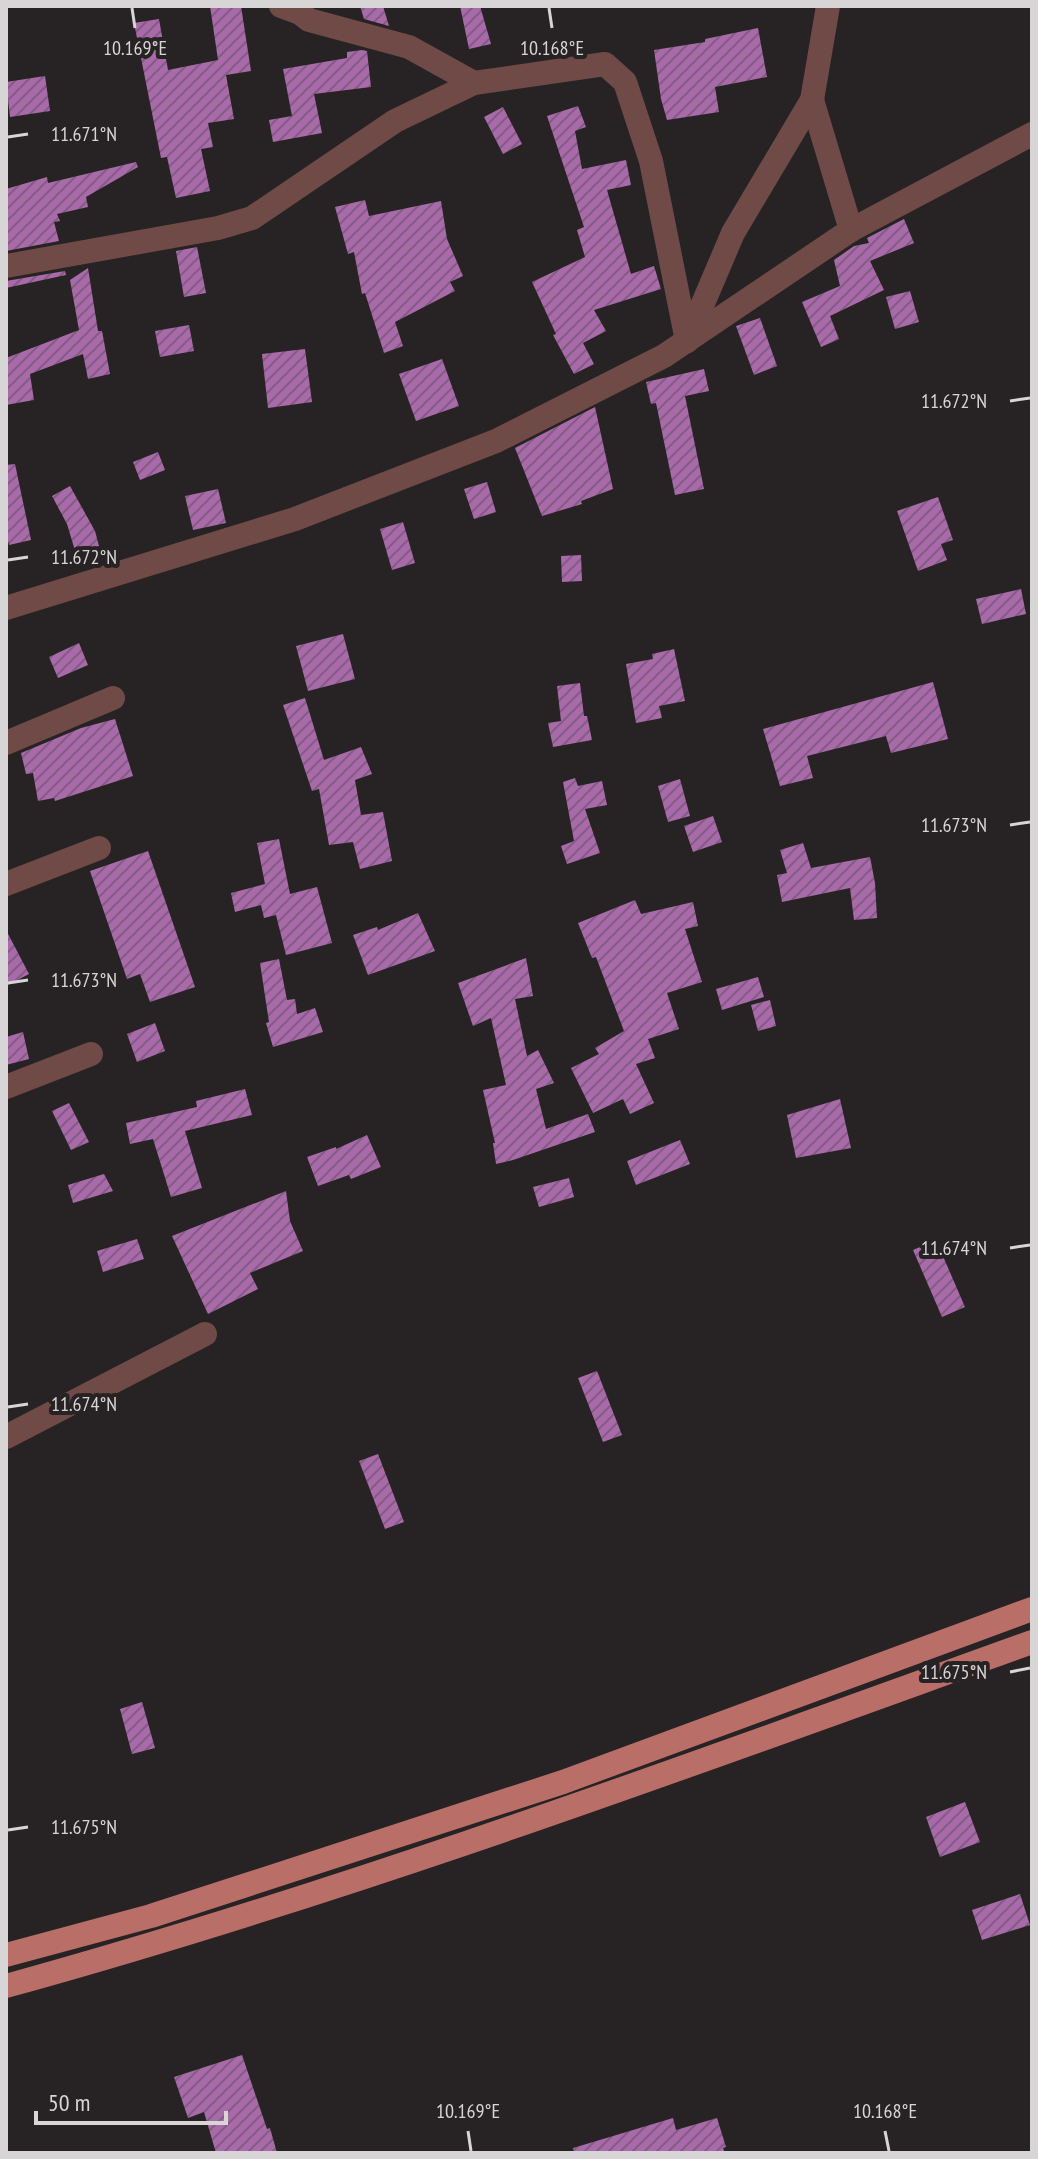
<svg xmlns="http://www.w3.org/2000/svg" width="1038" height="2159" viewBox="0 0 1038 2159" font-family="'PT Sans Narrow',sans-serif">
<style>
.building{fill:url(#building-hatch)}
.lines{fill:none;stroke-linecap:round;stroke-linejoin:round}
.minor{stroke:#6f4a47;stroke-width:24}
.major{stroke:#b96e68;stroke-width:24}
.ticks{fill:none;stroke:#d8d5d6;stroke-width:3}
.ticks-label{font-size:20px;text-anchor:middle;fill:#d8d5d6;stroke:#272324;stroke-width:8;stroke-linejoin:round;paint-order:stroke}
</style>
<defs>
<pattern id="building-hatch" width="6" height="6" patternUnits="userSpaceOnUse" patternTransform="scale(2)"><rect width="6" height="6" fill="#a86aa8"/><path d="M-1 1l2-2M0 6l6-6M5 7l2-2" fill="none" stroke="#845b84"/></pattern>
</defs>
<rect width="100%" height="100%" fill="#272324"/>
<!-- building -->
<g class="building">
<path d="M 210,6 L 241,6 L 251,71 L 226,75 L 234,119 L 208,123 L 213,147 L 201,149 L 210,191 L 176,198 L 167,157 L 161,158 L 134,23 L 159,19 L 168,70 L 218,60 Z"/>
<path d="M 360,6 L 383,6 L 389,26 L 364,19 Z"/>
<path d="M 460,6 L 480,6 L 491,44 L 469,49 Z"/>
<path d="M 758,28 L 767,77 L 715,87 L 719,112 L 667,120 L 661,99 L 654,50 L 705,42 L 705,39 Z"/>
<path d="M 362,50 L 367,51 L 371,87 L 314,94 L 322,133 L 273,142 L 269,120 L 292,116 L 283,69 L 347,58 L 347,52 Z"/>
<path d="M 45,76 L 50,111 L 10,117 L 6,82 Z"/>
<path d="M 578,106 L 586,127 L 575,131 L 582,169 L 626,160 L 631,185 L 607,190 L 631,274 L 654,266 L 661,289 L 594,310 L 606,331 L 583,343 L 594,364 L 574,374 L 553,335 L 556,334 L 532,282 L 585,257 L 577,230 L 584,227 L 547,116 Z"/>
<path d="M 503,107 L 522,144 L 503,154 L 484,117 Z"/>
<path d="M 136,162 L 138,167 L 86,197 L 88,207 L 57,214 L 60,221 L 54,222 L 59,241 L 6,251 L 6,189 L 47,177 L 48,183 Z"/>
<path d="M 365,200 L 369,216 L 441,201 L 447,239 L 463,276 L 450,282 L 455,291 L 395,322 L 403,346 L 384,353 L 365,293 L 362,294 L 354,252 L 348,254 L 335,207 Z"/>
<path d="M 904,219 L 914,243 L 870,261 L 884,290 L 830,316 L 839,339 L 821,347 L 802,302 L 840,286 L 834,260 L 854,246 L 869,243 L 867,238 Z"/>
<path d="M 197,247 L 206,293 L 184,297 L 176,251 Z"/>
<path d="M 88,268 L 98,331 L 102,331 L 110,374 L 88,379 L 83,354 L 30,374 L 34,400 L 6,405 L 6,358 L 79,330 L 70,280 Z"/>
<path d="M 65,271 L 66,275 L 6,288 L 6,281 Z"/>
<path d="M 910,291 L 919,322 L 895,329 L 886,297 Z"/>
<path d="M 760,318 L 777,366 L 754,375 L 736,326 Z"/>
<path d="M 189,325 L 194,351 L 160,357 L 155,331 Z"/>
<path d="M 305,349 L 312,402 L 268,408 L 262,354 Z"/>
<path d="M 442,359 L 459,406 L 416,421 L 399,374 Z"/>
<path d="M 704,369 L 709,391 L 685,396 L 704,489 L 675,495 L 656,403 L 651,404 L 646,382 Z"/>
<path d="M 595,407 L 613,489 L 581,501 L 582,504 L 542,516 L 515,448 Z"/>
<path d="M 158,452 L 165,470 L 140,480 L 133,462 Z"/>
<path d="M 15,464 L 31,540 L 9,545 L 6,533 L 6,465 Z"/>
<path d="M 487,482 L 496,512 L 474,519 L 464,489 Z"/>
<path d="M 70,486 L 95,531 L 99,546 L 76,554 L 67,524 L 52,496 Z"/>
<path d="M 218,489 L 226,523 L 193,530 L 185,496 Z"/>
<path d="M 938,497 L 953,540 L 941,544 L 947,560 L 918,571 L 897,511 Z"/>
<path d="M 403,522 L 415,563 L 392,570 L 380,529 Z"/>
<path d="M 581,555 L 582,581 L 562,582 L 561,556 Z"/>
<path d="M 1021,589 L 1026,614 L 982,624 L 976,599 Z"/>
<path d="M 343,634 L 355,679 L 308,691 L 296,646 Z"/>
<path d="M 79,643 L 88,665 L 58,678 L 49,657 Z"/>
<path d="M 674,649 L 685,701 L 659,706 L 662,718 L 636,723 L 626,664 L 653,659 L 652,654 Z"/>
<path d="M 933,682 L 948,739 L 891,753 L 886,736 L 807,756 L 813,778 L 780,786 L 763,729 Z"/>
<path d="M 580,683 L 584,716 L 587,716 L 592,740 L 553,747 L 548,723 L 561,721 L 557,686 Z"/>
<path d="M 305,698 L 324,760 L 361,747 L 372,774 L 355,780 L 361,815 L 383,812 L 392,861 L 360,869 L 353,842 L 329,845 L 319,789 L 312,791 L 283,705 Z"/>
<path d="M 115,719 L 133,776 L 55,801 L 54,798 L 38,801 L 33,773 L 26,774 L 21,753 L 81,728 Z"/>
<path d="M 575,778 L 578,786 L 602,781 L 607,805 L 585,809 L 600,853 L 567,864 L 561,846 L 574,841 L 563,782 Z"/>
<path d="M 680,779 L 690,816 L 668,822 L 658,786 Z"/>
<path d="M 713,816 L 722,842 L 693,852 L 684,826 Z"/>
<path d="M 279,839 L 290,894 L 317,887 L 332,943 L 286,955 L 276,915 L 264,918 L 261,905 L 235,912 L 231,893 L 265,884 L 257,843 Z"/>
<path d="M 803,843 L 811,868 L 870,857 L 875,883 L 877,918 L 854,920 L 850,888 L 782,902 L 777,875 L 787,873 L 780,850 Z"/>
<path d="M 148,851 L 195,987 L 150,1002 L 140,974 L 127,979 L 90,871 Z"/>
<path d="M 635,900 L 641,914 L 693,902 L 698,926 L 685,929 L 702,982 L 667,993 L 679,1029 L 648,1039 L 655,1058 L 636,1064 L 654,1103 L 630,1114 L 623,1099 L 593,1113 L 571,1068 L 599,1054 L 595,1048 L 624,1031 L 596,957 L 592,958 L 578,923 Z"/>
<path d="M 418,913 L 435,951 L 368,975 L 353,935 L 377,927 L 378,930 Z"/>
<path d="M 6,930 L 29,974 L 6,986 Z"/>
<path d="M 526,958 L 533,996 L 515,999 L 527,1056 L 538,1050 L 554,1083 L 536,1089 L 546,1129 L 588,1114 L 595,1132 L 513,1160 L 496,1164 L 493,1143 L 495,1143 L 483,1090 L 506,1085 L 491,1018 L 473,1026 L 458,983 Z"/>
<path d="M 279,959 L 287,1000 L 295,999 L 297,1014 L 315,1008 L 323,1032 L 273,1047 L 266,1023 L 269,1022 L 260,963 Z"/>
<path d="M 758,977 L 764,997 L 722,1010 L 716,989 Z"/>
<path d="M 770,1000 L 776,1026 L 758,1031 L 751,1005 Z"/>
<path d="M 155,1023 L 165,1051 L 137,1062 L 127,1034 Z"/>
<path d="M 23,1032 L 29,1059 L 6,1065 L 6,1037 Z"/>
<path d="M 245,1089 L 252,1115 L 185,1131 L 202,1188 L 171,1197 L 153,1139 L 130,1144 L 126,1123 L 197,1107 L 196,1101 Z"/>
<path d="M 840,1099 L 851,1148 L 796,1158 L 787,1115 Z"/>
<path d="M 69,1103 L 89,1142 L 71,1150 L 52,1111 Z"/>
<path d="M 367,1135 L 381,1167 L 351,1179 L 349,1175 L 318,1186 L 307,1157 L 336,1147 L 336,1149 Z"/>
<path d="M 680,1140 L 690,1164 L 636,1185 L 627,1161 Z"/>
<path d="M 104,1174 L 113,1191 L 73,1203 L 68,1185 Z"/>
<path d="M 569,1178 L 574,1197 L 539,1207 L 533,1187 Z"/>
<path d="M 286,1191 L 290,1221 L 303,1251 L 250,1273 L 258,1289 L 208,1314 L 172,1236 Z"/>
<path d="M 137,1239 L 144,1259 L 103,1272 L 97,1251 Z"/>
<path d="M 936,1240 L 965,1307 L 942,1317 L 913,1250 Z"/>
<path d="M 597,1371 L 622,1435 L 603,1442 L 578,1378 Z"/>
<path d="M 378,1454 L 404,1522 L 385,1529 L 359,1461 Z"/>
<path d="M 142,1702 L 155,1748 L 132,1754 L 120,1709 Z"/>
<path d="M 965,1802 L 980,1842 L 940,1857 L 926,1817 Z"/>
<path d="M 1020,1894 L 1030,1925 L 982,1940 L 972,1910 Z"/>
<path d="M 242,2055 L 267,2129 L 270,2128 L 277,2153 L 216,2153 L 204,2112 L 188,2118 L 174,2077 Z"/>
<path d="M 673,2118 L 676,2130 L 717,2118 L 726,2147 L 723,2148 L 725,2153 L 574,2153 L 573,2148 Z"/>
</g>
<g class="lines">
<!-- minor -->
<g class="minor">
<path d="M 281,6 L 300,13 L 309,20 L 409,47 L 474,83"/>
<path d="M 812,100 L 851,230"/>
<path d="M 6,266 L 218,228 L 252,218 L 395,121 L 474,83 L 605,64 L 625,82 L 651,161 L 687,341"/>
<path d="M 687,341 L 733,233 L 812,100 L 828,6"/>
<path d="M 6,608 L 295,519 L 496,441 L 664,356 L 851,230 L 1032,134"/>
<path d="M 6,743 L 113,698"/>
<path d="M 6,884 L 99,848"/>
<path d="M 6,1087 L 91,1054"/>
<path d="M 6,1437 L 205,1334"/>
</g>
<!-- major -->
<g class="major">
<path d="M 6,1955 L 151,1916 L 563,1782 L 1032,1609"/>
<path d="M 6,1986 C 354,1890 693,1764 1032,1642"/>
</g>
</g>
<!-- ticks -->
<path class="ticks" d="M 132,8 L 135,28M 549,8 L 552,28M 8,137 L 28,134M 1010,401 L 1030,398M 8,560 L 28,557M 1010,825 L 1030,822M 8,983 L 28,980M 1010,1248 L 1030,1245M 8,1407 L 28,1404M 1010,1672 L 1030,1668M 8,1830 L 28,1827M 468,2131 L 471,2151M 885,2131 L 889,2151"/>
<g class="ticks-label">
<text x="135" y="55">10.169°E</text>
<text x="552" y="55">10.168°E</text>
<text x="84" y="141">11.671°N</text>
<text x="954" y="408">11.672°N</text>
<text x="84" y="564">11.672°N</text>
<text x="954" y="832">11.673°N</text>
<text x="84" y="987">11.673°N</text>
<text x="954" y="1255">11.674°N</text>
<text x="84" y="1411">11.674°N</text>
<text x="954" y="1679">11.675°N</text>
<text x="84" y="1834">11.675°N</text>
<text x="468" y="2118">10.169°E</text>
<text x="885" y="2118">10.168°E</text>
</g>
<!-- border -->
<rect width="1038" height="2159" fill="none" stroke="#d8d5d6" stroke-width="16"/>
<!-- scale -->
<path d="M36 2111v12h190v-12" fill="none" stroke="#d8d5d6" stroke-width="4"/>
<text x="48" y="2111" font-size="24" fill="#d8d5d6" stroke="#272324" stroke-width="6" paint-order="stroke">50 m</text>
</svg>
